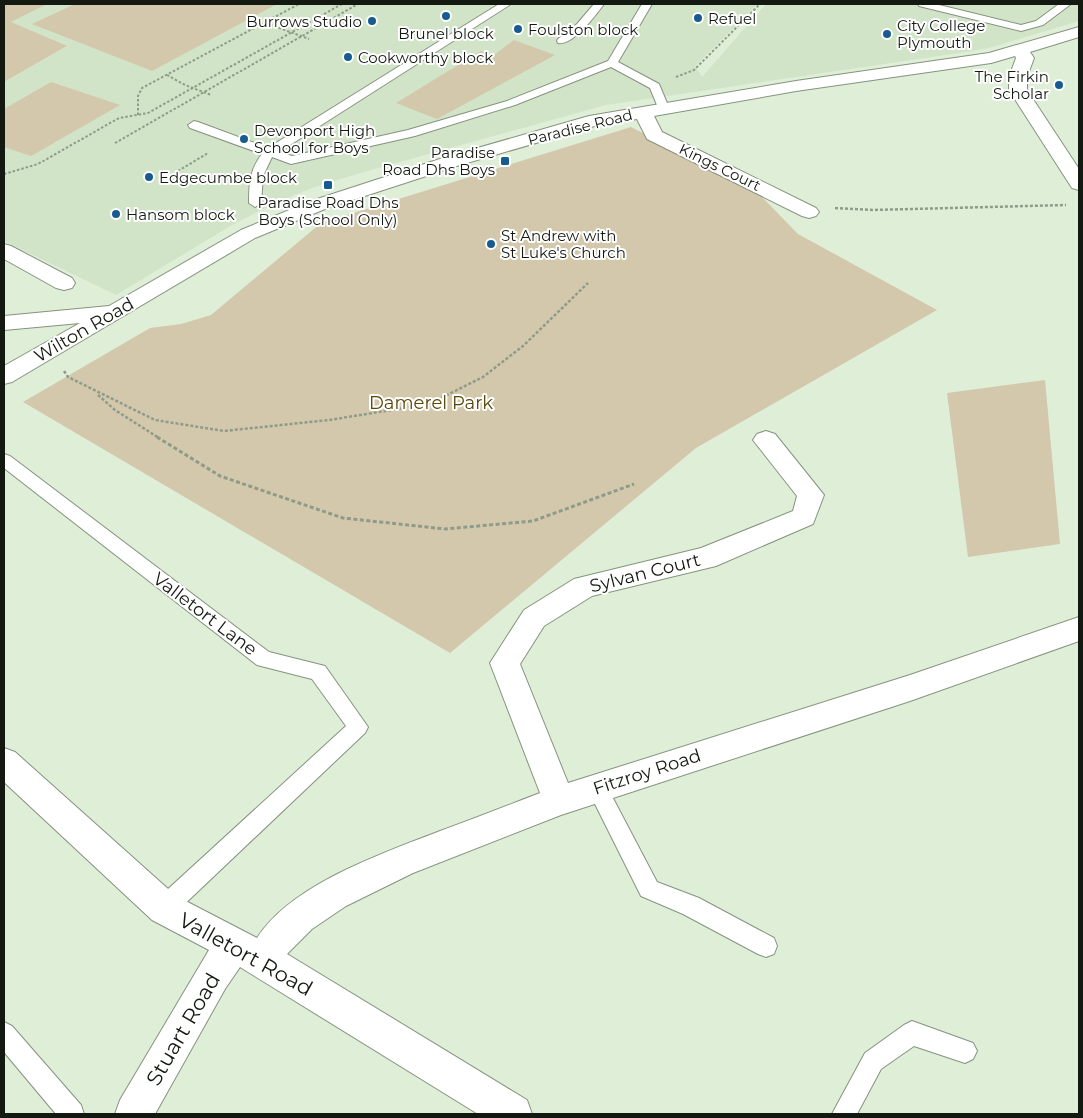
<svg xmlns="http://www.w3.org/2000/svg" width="1083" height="1118" viewBox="0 0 1083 1118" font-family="Montserrat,sans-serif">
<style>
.built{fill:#d1e4c7}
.green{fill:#d3c8ac}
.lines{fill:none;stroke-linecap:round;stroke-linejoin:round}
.lane-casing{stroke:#85937e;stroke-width:2}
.street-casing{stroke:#85937e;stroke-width:2}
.path-far2{stroke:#8f9b89;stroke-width:2;stroke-dasharray:2.5 2;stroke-linecap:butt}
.path-far1{stroke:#8f9b89;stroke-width:2.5;stroke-dasharray:3 2;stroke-linecap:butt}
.path{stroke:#8f9b89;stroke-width:3;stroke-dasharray:4 2.5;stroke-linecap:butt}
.lane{fill:#fff;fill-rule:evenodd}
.street{fill:#fff;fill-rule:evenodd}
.poi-dot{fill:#175b90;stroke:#fff;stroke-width:2}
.labels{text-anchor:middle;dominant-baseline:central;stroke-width:4;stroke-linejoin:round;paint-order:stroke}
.far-poi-label{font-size:15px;fill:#131810;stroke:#fff;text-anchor:start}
.far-street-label{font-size:15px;fill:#131810;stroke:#fff}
.street-label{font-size:18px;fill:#131810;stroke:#fff}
.park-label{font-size:18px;fill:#594607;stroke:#fff}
.near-street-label{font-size:21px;fill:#131810;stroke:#fff}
</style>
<rect width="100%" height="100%" fill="#dfefd7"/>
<!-- built -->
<path class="built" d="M 47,4 L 758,4 L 695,66 L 702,77 L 766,4 L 1079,4 L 1079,21 L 989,48 L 966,52 L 606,105 L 364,172 L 312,188 L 275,203 L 232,225 L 116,295 L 4,241 L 4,82 L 66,47 L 10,22 Z"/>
<!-- green -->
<g class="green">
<path d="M 4,4 L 47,4 L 11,22 L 67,46 L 4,82 Z"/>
<path d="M 75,4 L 277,4 L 152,71 L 32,24 Z"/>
<path d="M 514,40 L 555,55 L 437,119 L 396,103 L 481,51 L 494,55 Z"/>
<path d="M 51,82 L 120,105 L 31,156 L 4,147 L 4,109 Z"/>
<path d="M 631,127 L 758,193 L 798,234 L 937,310 L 696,448 L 450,653 L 23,402 L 150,328 L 181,324 L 211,315 L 321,223 Z"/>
<path d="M 1045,380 L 1060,544 L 968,557 L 947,393 Z"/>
</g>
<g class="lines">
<!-- lane casing -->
<g class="lane-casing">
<g id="lane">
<path d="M 499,4 L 511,4 L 279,152 L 292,156 L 408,130 L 507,101 L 608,61 L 642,4 L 652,4 L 618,62 L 659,84 L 669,108 L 667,110 L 659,110 L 650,88 L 611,67 L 515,105 L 415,136 L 291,164 L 272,157 L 263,176 L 261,203 L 255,207 L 249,203 C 249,184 250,169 262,154 L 190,128 L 188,125 L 194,121 L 198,122 L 268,148 Z"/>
<path d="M 594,4 L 604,4 C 596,15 573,46 558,43 L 557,41 L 558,39 L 577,24 Z"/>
<path d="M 918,4 L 935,4 L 1021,25 L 1036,21 L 1059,4 L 1071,4 L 1043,25 L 1021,31 L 919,6 Z"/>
<path d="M 4,454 L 10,456 L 269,652 L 325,666 L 368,727 L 365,733 L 172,916 L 164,919 L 156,916 L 153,908 L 156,900 L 346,726 L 312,679 L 257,665 L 4,468 Z"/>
<path d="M 597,779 L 604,781 L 657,882 L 699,898 L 774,938 L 777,946 L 774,954 L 766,957 L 758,954 L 683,914 L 641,896 L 587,788 L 590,781 Z"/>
<path d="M 912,1021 L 973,1043 L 977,1051 L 973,1059 L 965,1063 L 914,1046 L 881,1069 L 857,1114 L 832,1114 L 865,1053 L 904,1025 Z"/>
<path d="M 4,1022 L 12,1026 L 81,1105 L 84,1114 L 56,1114 L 4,1052 Z"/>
</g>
</g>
<!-- street casing -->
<g class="street-casing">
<g id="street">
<path d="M 1079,27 L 1079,37 L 1030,52 L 1034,58 L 1027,77 L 1027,90 L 1079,169 L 1079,190 L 1072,188 L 1009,90 L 1009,77 L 1016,58 L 1015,56 L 991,63 L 796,91 L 654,116 L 662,132 L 816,208 L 819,212 L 816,216 L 809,218 L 802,216 L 647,139 L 637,119 L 598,125 L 460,165 L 325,209 L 255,238 L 12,382 L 4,384 L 4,366 L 80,323 L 4,330 L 4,316 L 109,306 L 241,230 L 311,201 L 446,157 L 589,116 L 796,81 L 989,53 Z"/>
<path d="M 4,244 L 11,246 L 72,278 L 75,283 L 72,288 L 64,290 L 56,288 L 4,259 Z"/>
<path d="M 766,431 L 775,434 L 824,495 L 813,524 L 716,566 L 592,596 L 544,626 L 520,664 L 568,783 L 910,675 L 1079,617 L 1079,641 L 910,701 L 561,815 L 413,873 L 346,906 L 312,929 L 287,954 L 527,1100 L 532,1114 L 478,1114 L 240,967 L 225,989 L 155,1114 L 115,1114 L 120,1100 L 209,950 L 152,920 L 4,782 L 4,748 L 15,752 L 176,896 L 257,938 C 292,884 381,854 440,831 C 473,819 506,806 540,793 L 490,663 L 524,610 L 574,579 L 701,548 L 793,511 L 797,496 L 753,440 L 757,434 Z"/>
</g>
</g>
<!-- path-far2 -->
<g class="path-far2">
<path d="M 266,23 L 309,39"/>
<path d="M 167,75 L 185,85 L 211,95"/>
<path d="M 676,77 L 694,70 L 760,4"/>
<path d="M 138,115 L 138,96 L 142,88 L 299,4"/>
<path d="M 115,143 L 358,4"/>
<path d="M 178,171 L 208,153"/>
<path d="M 4,174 L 38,164 L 119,118 L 148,113 L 342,4"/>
</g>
<!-- path-far1 -->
<g class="path-far1">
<path d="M 835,208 L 873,210 L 1066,205"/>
<path d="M 64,371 L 68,377 L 155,420 L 224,431 L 329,420 L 429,404 L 483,377 L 523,346 L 588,283"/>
<path d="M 98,395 L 115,410 L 159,438"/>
</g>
<!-- path -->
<path class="path" d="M 157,437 L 220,476 L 343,518 L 445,529 L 533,521 L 634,484"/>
<!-- lane -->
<use href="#lane" class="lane"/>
<!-- street -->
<use href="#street" class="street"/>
</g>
<!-- markers -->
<g class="poi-dot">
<circle cx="446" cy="16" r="5"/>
<circle cx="698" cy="18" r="5"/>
<circle cx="372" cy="21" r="5"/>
<circle cx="518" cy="29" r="5"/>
<circle cx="887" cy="34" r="5"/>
<circle cx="348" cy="57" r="5"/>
<circle cx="1059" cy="85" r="5"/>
<circle cx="244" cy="139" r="5"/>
<rect x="500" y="156" width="10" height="10" rx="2.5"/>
<circle cx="149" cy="177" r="5"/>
<rect x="323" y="180" width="10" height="10" rx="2.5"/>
<circle cx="116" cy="214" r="5"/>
<circle cx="491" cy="244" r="5"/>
</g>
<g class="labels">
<!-- far-poi labels -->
<g class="far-poi-label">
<text x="708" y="18">Refuel</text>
<text x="362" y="21" text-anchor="end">Burrows Studio</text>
<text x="897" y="25">City College<tspan x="897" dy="17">Plymouth</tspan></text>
<text x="528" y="29">Foulston block</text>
<text x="446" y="33" text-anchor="middle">Brunel block</text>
<text x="358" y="57">Cookworthy block</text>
<text x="1049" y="76" text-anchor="end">The Firkin<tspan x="1049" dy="17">Scholar</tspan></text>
<text x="254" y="130">Devonport High<tspan x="254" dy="17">School for Boys</tspan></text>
<text x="495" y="152" text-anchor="end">Paradise<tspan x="495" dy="17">Road Dhs Boys</tspan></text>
<text x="159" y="177">Edgecumbe block</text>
<text x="328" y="202" text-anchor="middle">Paradise Road Dhs<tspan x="328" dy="17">Boys (School Only)</tspan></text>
<text x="126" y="214">Hansom block</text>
<text x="501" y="235">St Andrew with<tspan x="501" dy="17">St Luke's Church</tspan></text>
</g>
<!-- far-street labels -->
<g class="far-street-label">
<text transform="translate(580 127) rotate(-14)">Paradise Road</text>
<text transform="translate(720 167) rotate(26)">Kings Court</text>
</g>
<!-- street labels -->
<g class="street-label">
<text transform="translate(84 330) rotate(-30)">Wilton Road</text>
<text transform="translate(645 573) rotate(-14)">Sylvan Court</text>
<text transform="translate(205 614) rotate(37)">Valletort Lane</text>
<text transform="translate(647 772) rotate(-18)">Fitzroy Road</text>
</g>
<!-- park labels -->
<g class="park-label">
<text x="431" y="403">Damerel Park</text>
</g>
<!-- near-street labels -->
<g class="near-street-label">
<text transform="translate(246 954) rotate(29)">Valletort Road</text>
<text transform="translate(183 1029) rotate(-60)">Stuart Road</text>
</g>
</g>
<!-- border -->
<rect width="1083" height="1118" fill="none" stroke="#131810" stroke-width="10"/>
</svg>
